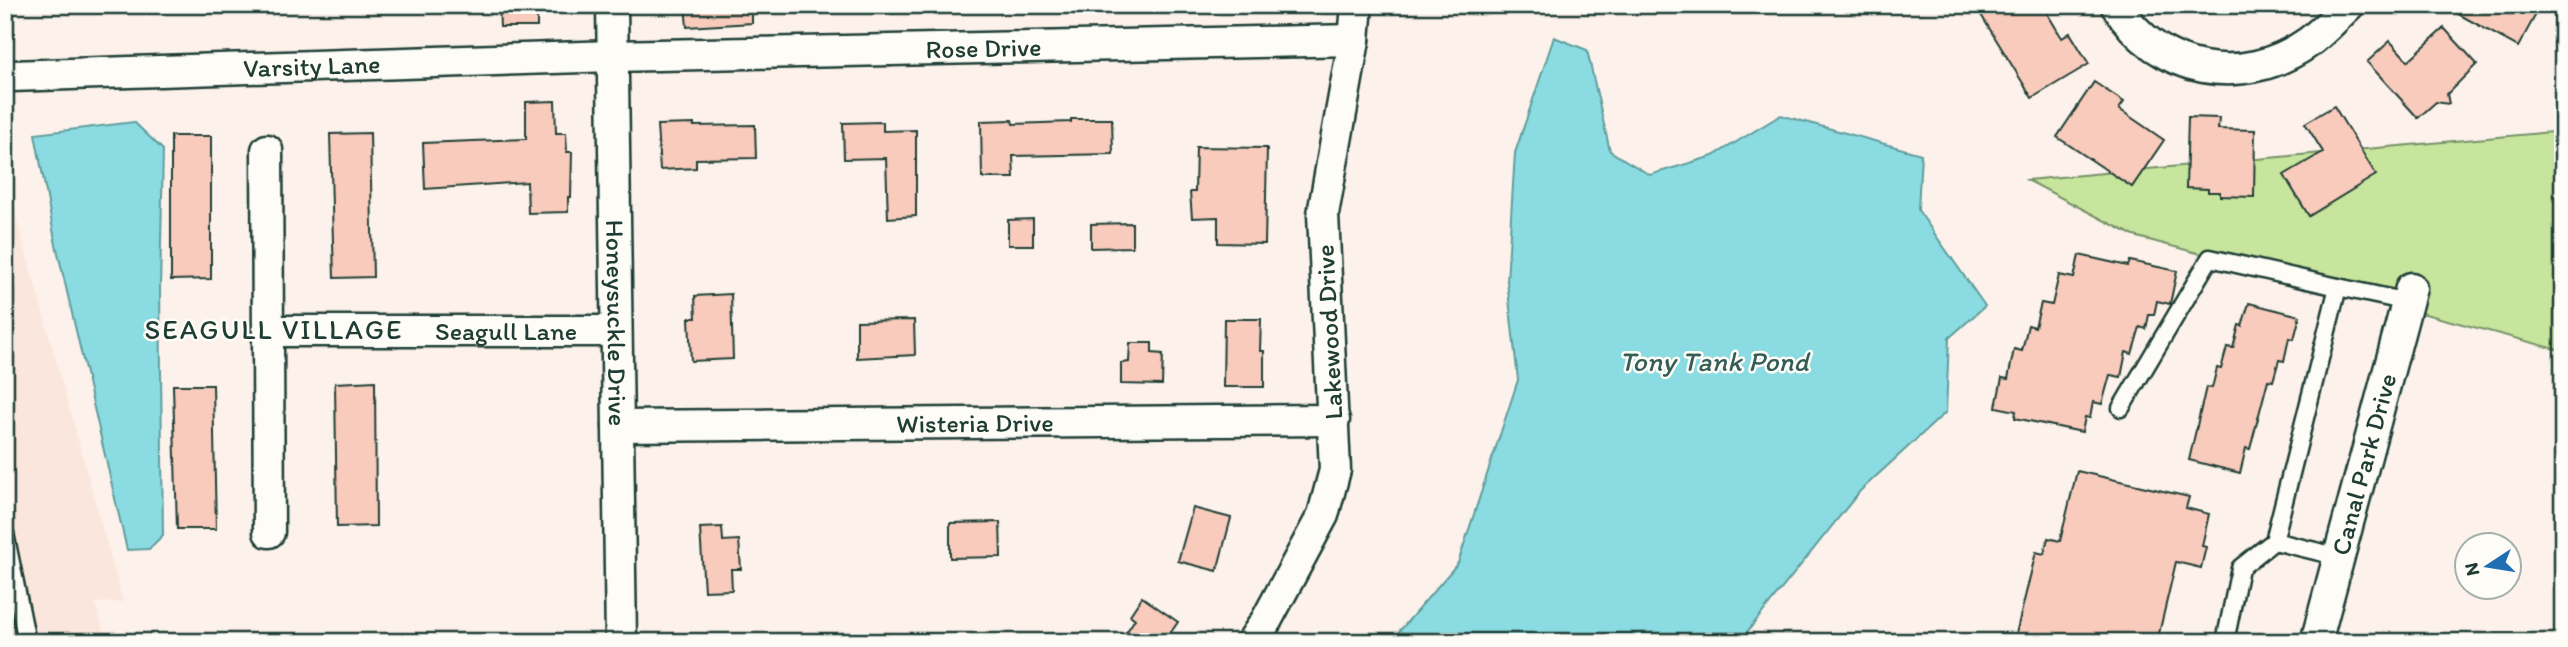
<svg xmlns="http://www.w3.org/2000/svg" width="2568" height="647" viewBox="0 0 2568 647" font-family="Itim,sans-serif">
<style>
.built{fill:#fbe6dd}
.green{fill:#c8e59d;stroke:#749168;stroke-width:2}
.water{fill:#8bdce2;stroke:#609c9c;stroke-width:2}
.building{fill:#f9cbbc;stroke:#1f3d34;stroke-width:2}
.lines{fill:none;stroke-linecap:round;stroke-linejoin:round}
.service-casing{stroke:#1f3d34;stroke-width:21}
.minor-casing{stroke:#1f3d34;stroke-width:35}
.service{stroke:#fdfcf7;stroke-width:16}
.minor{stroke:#fdfcf7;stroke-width:30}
.labels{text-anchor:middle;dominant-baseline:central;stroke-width:5;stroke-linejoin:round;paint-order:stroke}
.street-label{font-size:26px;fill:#1f3d34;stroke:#fdfcf7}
.neighbourhood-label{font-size:28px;letter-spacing:2px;fill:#1f3d34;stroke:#fdfcf7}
.water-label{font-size:28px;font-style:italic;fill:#355d57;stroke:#fdfcf7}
</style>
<rect width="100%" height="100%" fill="#fcf2eb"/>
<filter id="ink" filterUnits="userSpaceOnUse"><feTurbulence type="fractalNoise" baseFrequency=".0143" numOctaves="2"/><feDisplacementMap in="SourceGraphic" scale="14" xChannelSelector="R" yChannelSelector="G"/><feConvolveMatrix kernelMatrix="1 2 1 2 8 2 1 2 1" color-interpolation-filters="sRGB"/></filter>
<g filter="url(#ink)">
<!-- built -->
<path class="built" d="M 5,176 L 123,602 L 95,603 L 107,642 L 5,642 Z"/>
<!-- green -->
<path class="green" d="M 2563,131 L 2563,351 L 2134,236 L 2027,180 Z"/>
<!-- water -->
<g class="water">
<path d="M 1554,37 L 1587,50 L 1610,151 L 1650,175 L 1713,156 L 1781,115 L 1921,154 L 1918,210 L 1985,306 L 1949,338 L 1946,412 L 1860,491 L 1739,642 L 1390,642 L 1458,563 L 1518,380 L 1507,281 L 1515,153 Z"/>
<path d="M 134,122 L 163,150 L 160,289 L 163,535 L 149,549 L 127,550 L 55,240 L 35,134 Z"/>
</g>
<!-- building -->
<g class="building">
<path d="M 499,5 L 537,5 L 537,27 L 500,27 Z"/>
<path d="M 685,5 L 752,5 L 752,23 L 687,27 Z"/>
<path d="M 1975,5 L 2042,5 L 2062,38 L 2070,33 L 2089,64 L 2032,98 Z"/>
<path d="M 2442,5 L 2541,5 L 2518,47 Z"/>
<path d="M 2444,28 L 2477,64 L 2447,94 L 2449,104 L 2436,102 L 2418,118 L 2367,62 L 2390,41 L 2408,61 Z"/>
<path d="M 2094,82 L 2124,102 L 2119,109 L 2164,140 L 2132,187 L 2057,137 Z"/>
<path d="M 555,101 L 556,133 L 566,133 L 567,152 L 572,152 L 571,197 L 568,197 L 568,212 L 528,213 L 527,182 L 425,189 L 423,143 L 526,139 L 526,102 Z"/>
<path d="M 2334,106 L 2376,175 L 2309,216 L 2284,175 L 2323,152 L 2305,123 Z"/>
<path d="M 2188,117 L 2219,118 L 2218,129 L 2255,130 L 2254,197 L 2220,196 L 2220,192 L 2208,192 L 2208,189 L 2186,188 Z"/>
<path d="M 1071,119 L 1112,119 L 1113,154 L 1013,156 L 1014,178 L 982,178 L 981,121 L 1012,120 L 1013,124 L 1071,122 Z"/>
<path d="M 883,122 L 883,131 L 916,130 L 916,216 L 888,218 L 886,158 L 844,159 L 843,123 Z"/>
<path d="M 694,124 L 694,126 L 755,125 L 756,158 L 696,159 L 696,168 L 660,170 L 657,125 Z"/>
<path d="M 370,133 L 373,277 L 334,278 L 330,134 Z"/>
<path d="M 171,136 L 211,136 L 211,279 L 171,280 Z"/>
<path d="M 1196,147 L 1267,148 L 1265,244 L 1218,243 L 1218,217 L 1192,218 L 1190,192 L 1195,192 Z"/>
<path d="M 1033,219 L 1033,245 L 1008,245 L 1008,220 Z"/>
<path d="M 1132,223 L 1132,247 L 1091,248 L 1091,224 Z"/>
<path d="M 2079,255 L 2128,266 L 2130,261 L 2177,271 L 2170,304 L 2157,301 L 2154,315 L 2149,315 L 2146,329 L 2140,327 L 2132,354 L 2126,352 L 2121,377 L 2110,375 L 2102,404 L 2093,402 L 2090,418 L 2085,417 L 2082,432 L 2015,418 L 2016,411 L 1996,407 L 2002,378 L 2008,379 L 2014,349 L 2022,351 L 2028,325 L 2035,327 L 2041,303 L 2052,305 L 2059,275 L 2074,278 Z"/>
<path d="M 731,294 L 733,359 L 691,361 L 689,318 L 696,318 L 695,296 Z"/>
<path d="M 2249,303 L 2300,316 L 2294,339 L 2289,338 L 2284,361 L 2279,360 L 2273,381 L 2268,380 L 2250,449 L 2246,448 L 2240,473 L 2189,460 L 2206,387 L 2212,388 L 2217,368 L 2221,369 L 2227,347 L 2233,348 L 2239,325 L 2242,326 Z"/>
<path d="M 1224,319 L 1261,319 L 1260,351 L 1264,351 L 1264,387 L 1223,387 Z"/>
<path d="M 914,320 L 915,355 L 857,358 L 857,321 Z"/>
<path d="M 1130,343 L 1152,343 L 1152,353 L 1163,354 L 1162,385 L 1121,384 L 1121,363 L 1129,362 Z"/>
<path d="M 375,381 L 376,526 L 337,527 L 335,383 Z"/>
<path d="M 173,385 L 213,385 L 216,529 L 177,529 Z"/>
<path d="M 2077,471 L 2189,497 L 2186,508 L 2209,514 L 2202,546 L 2206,547 L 2201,568 L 2176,562 L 2157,642 L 2014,642 L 2036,552 L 2044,554 L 2048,538 L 2060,541 Z"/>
<path d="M 1193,508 L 1231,518 L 1217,571 L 1178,561 Z"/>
<path d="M 1000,522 L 1001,557 L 950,558 L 950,523 Z"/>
<path d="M 722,527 L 723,541 L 739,540 L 741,569 L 731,569 L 732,590 L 704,591 L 700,528 Z"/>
<path d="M 1142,597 L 1178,622 L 1164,642 L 1120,642 L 1135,619 L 1130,615 Z"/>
</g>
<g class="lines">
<!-- service casing -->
<g class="service-casing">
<g id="service">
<path d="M 2121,408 L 2210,258 L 2338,287"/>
<path d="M 5,533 L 27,642"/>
<path d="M 2274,541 L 2340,557"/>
<path d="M 2225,642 L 2240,568 L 2274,541 L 2338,287 L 2408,302"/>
</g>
</g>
<!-- minor casing -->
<g class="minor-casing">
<g id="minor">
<path id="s1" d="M 612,5 L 621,642"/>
<path d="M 2116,5 C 2158,74 2243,89 2309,42 C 2324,31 2336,17 2349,5"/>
<path id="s2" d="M 11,76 L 613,56 L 1354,40"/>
<path d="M 267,150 L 269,532"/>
<path id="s3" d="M 268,331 L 616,331"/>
<path id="s4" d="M 618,426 L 1334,420"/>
<path d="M 1252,642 L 1266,621 L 1323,515 L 1335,470 L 1323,214 L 1354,40 L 1357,5"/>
<path id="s5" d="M 2316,642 L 2411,288"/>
</g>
</g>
<!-- service -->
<use href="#service" class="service"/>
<!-- minor -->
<use href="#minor" class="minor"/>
</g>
</g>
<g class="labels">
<!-- street labels -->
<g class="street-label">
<text stroke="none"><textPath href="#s2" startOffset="973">Rose Drive</textPath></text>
<text stroke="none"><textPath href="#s2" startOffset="301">Varsity Lane</textPath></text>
<text stroke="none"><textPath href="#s1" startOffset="318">Honeysuckle Drive</textPath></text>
<text stroke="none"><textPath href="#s3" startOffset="238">Seagull Lane</textPath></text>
<text transform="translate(1329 332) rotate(-93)">Lakewood Drive</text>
<text stroke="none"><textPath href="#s4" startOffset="357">Wisteria Drive</textPath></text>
<text stroke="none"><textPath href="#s5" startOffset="184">Canal Park Drive</textPath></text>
</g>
<!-- neighbourhood labels -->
<g class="neighbourhood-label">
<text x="274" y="329">SEAGULL VILLAGE</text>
</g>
<!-- water labels -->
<g class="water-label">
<text x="1714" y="361">Tony Tank Pond</text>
</g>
</g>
<!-- margin -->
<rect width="2568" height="647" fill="none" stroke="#fdfcf7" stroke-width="28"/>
<rect x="14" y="14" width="2540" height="619" fill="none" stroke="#1f3d34" stroke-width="2.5" filter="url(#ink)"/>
<!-- north arrow -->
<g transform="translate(2488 566) rotate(258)"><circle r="33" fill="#fdfcf7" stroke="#a4b0a9" stroke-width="2"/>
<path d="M0-5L12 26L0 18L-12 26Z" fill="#1f6fb2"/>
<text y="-10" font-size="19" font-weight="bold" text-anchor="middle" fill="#1f3d34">N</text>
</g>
</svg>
